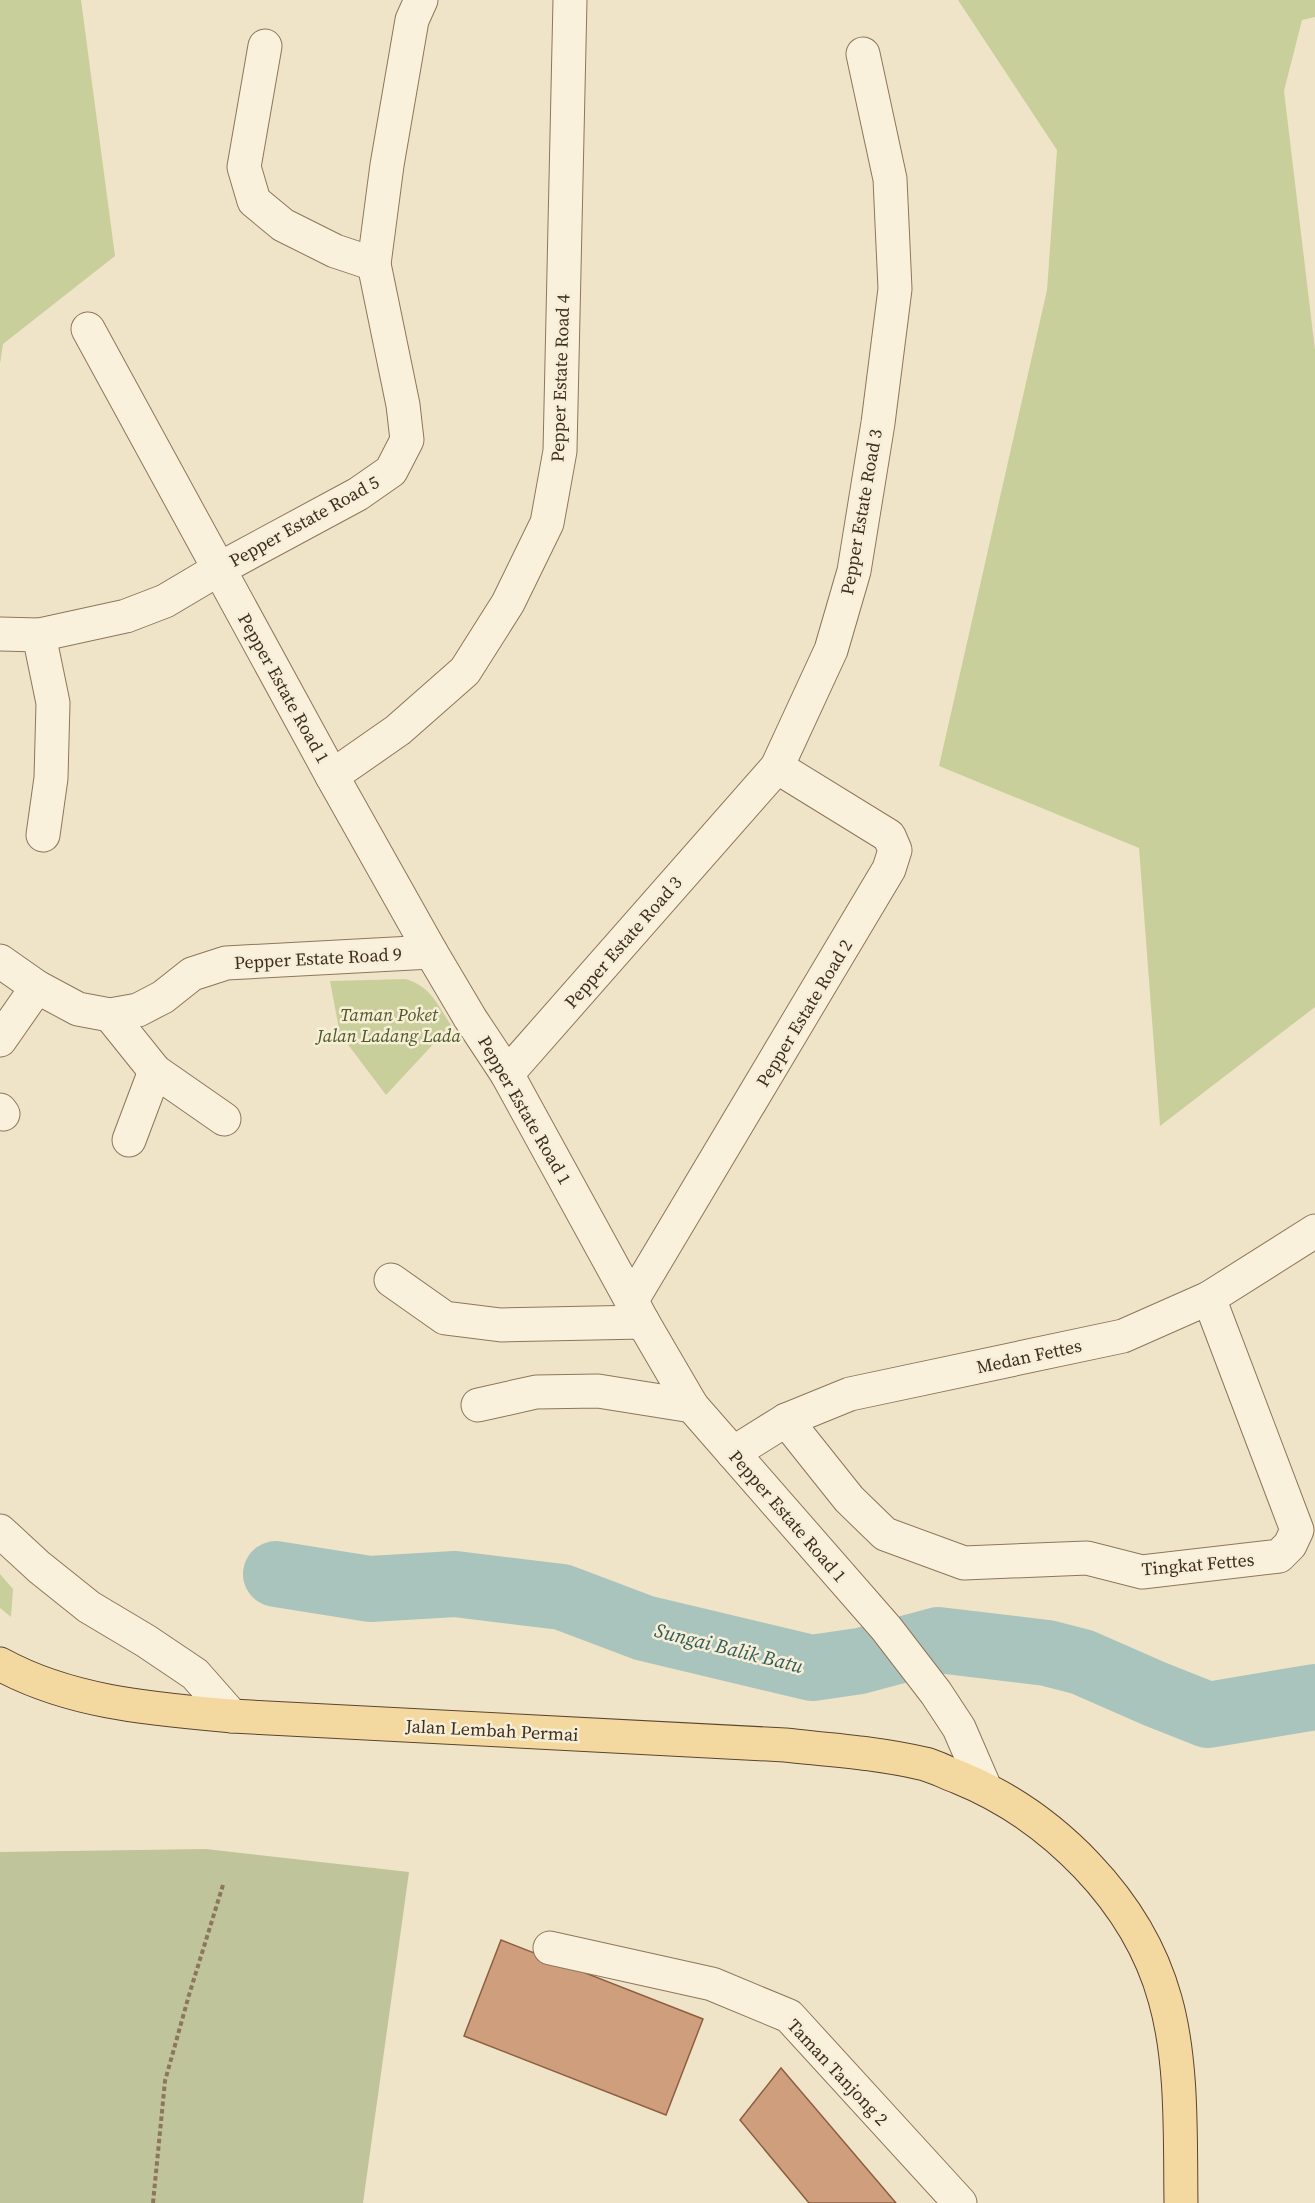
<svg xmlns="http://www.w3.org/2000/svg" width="1315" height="2203" viewBox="0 0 1315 2203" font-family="'Source Serif 4',serif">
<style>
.green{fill:#c9cf9b}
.cemetery{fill:#bfc49a}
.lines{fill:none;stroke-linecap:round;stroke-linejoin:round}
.river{stroke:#a9c4bc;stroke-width:66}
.building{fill:#cf9f7d;stroke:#8d5f41;stroke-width:1.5}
.minor-casing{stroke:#8d765c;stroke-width:35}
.major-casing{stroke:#5b4430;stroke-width:35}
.path{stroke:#8d765c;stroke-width:4;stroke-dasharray:4.5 3;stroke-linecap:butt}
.minor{stroke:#faf1dc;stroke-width:33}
.major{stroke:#f3d9a0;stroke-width:33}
.labels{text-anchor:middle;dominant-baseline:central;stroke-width:5;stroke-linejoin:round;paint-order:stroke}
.street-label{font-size:18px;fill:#3d2e20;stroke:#f7eed8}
.park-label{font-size:18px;font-style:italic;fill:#4d5a26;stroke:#f7eed8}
.water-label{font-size:20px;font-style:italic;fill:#2f5d5a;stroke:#f7eed8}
</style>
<rect width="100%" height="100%" fill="#f0e4c8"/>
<!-- green -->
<g class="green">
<path d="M 0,0 L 81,0 L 115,256 L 3,344 L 0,364 Z"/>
<path d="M 958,0 L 1315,0 L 1315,17 L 1302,20 L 1284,91 L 1315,350 L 1315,1007 L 1160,1126 L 1139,848 L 939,766 L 1047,290 L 1057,150 Z"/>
<path d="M 406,979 C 431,987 437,1004 451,1025 L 386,1095 L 340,1034 L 330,981 Z"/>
<path d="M 0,1574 L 13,1589 L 11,1617 L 0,1608 Z"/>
</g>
<!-- cemetery -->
<path class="cemetery" d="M 206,1849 L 409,1872 L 363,2203 L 0,2203 L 0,1852 Z"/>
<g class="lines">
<!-- river -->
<path class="river" d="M 276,1574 L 370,1589 L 455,1584 L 562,1597 L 644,1628 L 812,1668 L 860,1661 L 938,1640 L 1047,1653 L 1082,1662 L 1155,1694 L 1208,1715 L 1315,1697"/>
</g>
<!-- building -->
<g class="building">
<path d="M 501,1940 L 703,2019 L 666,2115 L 464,2036 Z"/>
<path d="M 781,2068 L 896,2203 L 809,2203 L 740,2120 Z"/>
</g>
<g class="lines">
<!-- minor casing -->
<g class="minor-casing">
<g id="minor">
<path d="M 265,46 L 244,167 L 254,201 L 283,225 L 335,251 L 374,264"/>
<path d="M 88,329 L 332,776 L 431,952 L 470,1018 L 507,1074 L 643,1322 L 692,1406 L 886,1628 L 936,1693 L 959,1728 L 985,1788"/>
<path d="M 0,634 L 39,635 L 126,616 L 165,601 L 219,569 L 358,494 L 391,471 L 407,440 L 403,405 L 374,264 L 387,165 L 412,20 L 421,0"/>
<path d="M 39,635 L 53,703 L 51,778 L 43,835"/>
<path d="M 332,776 L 398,730 L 465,671 L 508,603 L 547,523 L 560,451 L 570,0"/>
<path d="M 0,961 L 37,987 L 78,1009 L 110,1015 L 138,1010 L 163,997 L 192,974 L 226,963 L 431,952"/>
<path d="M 110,1015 L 155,1071 L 224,1119"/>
<path d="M 0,1040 L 37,987"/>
<path d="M 507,1074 L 777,767 L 831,650 L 854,571 L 878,423 L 895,289 L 890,179 L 863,54"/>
<path d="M 0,1110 L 3,1114"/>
<path d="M 129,1140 L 155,1071"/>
<path d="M 391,1280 L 445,1318 L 501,1325 L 643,1322"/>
<path d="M 632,1300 L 889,869 L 895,850 L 889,836 L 777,767"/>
<path d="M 478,1405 L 536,1392 L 598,1391 L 692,1406"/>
<path d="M 786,1420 L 849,1499 L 885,1534 L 964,1563 L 1087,1558 L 1142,1572 L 1279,1556 L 1290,1545 L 1297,1530 L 1209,1298"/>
<path d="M 733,1453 L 786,1420 L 850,1394 L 1123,1336 L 1209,1298 L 1315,1231"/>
<path d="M 0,1531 L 39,1567 L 89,1607 L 146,1641 L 195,1674 L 232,1716"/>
<path d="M 550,1948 L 712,1984 L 789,2016 L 960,2203"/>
</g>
</g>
<!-- major casing -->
<g class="major-casing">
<path id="major" d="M 0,1664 C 71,1703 154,1709 232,1716 L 785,1745 C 832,1750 879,1753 925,1764 C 936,1767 947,1773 958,1777 C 1052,1815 1138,1901 1165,1999 C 1183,2062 1180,2138 1181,2203"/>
</g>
<!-- path -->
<path class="path" d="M 153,2203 L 165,2081 L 189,1995 L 223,1885"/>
<!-- minor -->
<use href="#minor" class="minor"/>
<!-- major -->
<use href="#major" class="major"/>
</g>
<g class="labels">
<!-- street labels -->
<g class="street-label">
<text transform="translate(560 378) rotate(-88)">Pepper Estate Road 4</text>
<text transform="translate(861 512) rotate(-80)">Pepper Estate Road 3</text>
<text transform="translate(304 521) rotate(-29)">Pepper Estate Road 5</text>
<text transform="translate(284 688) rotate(61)">Pepper Estate Road 1</text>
<text transform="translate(623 942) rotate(-49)">Pepper Estate Road 3</text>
<text transform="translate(318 958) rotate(-3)">Pepper Estate Road 9</text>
<text transform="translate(804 1013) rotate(-59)">Pepper Estate Road 2</text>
<text transform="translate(525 1110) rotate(60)">Pepper Estate Road 1</text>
<text transform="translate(1029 1356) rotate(-12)">Medan Fettes</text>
<text transform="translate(788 1516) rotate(49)">Pepper Estate Road 1</text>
<text transform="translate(1198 1564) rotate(-5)">Tingkat Fettes</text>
<text transform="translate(492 1730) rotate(3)">Jalan Lembah Permai</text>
<text transform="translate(838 2072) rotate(47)">Taman Tanjong 2</text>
</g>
<!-- park labels -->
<g class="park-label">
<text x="389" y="1014">Taman Poket<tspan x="389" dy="21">Jalan Ladang Lada</tspan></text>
</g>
<!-- water labels -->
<g class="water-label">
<text transform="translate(729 1648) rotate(14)">Sungai Balik Batu</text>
</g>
</g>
</svg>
